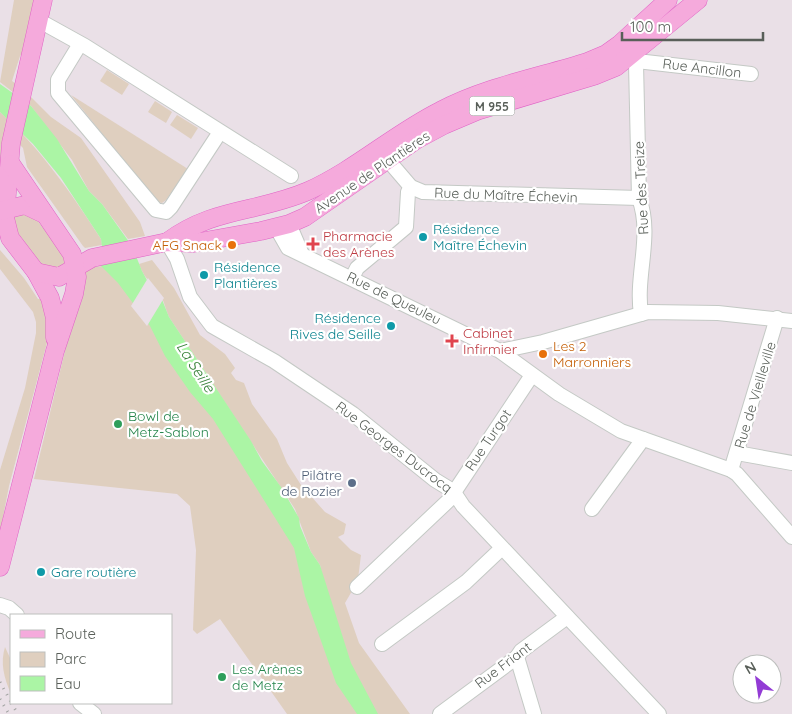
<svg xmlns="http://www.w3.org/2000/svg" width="792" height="714" viewBox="0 0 792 714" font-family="Quicksand,sans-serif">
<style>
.green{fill:#dfcfbf}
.water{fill:#abf5a5}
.pier{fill:#eae0e7}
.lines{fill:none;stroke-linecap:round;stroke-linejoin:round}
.minor-casing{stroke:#c4c9c5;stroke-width:16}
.major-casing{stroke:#e063c6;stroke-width:19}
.minor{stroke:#fff;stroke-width:14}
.major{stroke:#f5aadc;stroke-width:18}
.rail{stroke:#a0a2a0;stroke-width:3;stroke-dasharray:1 6;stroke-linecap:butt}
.culture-dot{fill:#0f9aa8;stroke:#fff;stroke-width:2}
.health-dot{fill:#e0444e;stroke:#fff;stroke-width:2}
.food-dot{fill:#e8710a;stroke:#fff;stroke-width:2}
.leisure-dot{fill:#2e9e5b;stroke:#fff;stroke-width:2}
.service-dot{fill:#5c6f8a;stroke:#fff;stroke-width:2}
.labels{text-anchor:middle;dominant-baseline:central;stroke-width:4.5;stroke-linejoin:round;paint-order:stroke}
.shield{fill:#fff;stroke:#8b8f8b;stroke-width:1}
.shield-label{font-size:12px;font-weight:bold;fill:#595f59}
.street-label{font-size:14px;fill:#595f59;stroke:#fff}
.culture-label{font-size:14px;fill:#0d838f;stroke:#fff;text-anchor:start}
.health-label{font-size:14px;fill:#be3a42;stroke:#fff;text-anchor:start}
.food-label{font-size:14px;fill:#c56008;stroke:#fff;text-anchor:end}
.leisure-label{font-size:14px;fill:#27864d;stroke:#fff;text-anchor:start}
.service-label{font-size:14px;fill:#4e5e75;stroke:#fff;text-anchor:end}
.water-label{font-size:15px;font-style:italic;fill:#3a833b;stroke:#fff}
</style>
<rect width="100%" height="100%" fill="#eae0e7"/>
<!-- green -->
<g class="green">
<path d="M 14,0 L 36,0 L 27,48 L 20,56 L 12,81 L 23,89 L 51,117 L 81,138 L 140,222 L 145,236 L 128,239 L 102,204 L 89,191 L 72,160 L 31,106 L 0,82 Z"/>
<path d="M 107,70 L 129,84 L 122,95 L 100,81 Z"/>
<path d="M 71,95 L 188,169 L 166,200 L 162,203 L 157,202 Z"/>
<path d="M 155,101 L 172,112 L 166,123 L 148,112 Z"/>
<path d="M 0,112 C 41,149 71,193 101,239 L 102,245 L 85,248 L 83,246 L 27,167 L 23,148 L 6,131 L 1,146 L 0,184 Z"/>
<path d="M 177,115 L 198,128 L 191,139 L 170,125 Z"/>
<path d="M 20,211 L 37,220 L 65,257 L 66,265 L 60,270 L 43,266 L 14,228 L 11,217 Z"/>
<path d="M 0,250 L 24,278 L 38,299 L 45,299 L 52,324 L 9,486 L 0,533 L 0,470 L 25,388 L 36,333 L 36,322 L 33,312 L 0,269 Z"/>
<path d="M 152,260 L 174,288 L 200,335 L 225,354 L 235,368 L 231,373 L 236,380 L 244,383 L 252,404 L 277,439 L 287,463 L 301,485 L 325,512 L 346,524 L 344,534 L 338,537 L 351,550 L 361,555 L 357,587 L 352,591 L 345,603 L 359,643 L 410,714 L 287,714 L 220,619 L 197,634 L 193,630 L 196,550 L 190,506 L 177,494 L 34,479 L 85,268 L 120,264 L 293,526 C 294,561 296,559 323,578 L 320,565 L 311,552 L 295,509 L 169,317 C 166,311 165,304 162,298 C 155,285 145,281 139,264 Z"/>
<path d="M 5,647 L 11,660 L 11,694 C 4,678 0,663 5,647 Z"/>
</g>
<!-- water -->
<path class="water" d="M 0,84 L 31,106 L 57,139 L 89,191 L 102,204 L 132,246 L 142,271 L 149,284 L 161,297 L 169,317 L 251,441 L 262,461 L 281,487 L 299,518 L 300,526 L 311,552 L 320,565 L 351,663 L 378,714 L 357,714 L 336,683 L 305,596 L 294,548 L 213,419 L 190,392 L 165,356 L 150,326 L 118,283 L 101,266 L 103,254 L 101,239 L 61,178 L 33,144 L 0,112 Z"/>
<!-- pier -->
<path class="pier" d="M 148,278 L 164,298 L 147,326 L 131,306 Z"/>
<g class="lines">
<!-- minor casing -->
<g class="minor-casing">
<g id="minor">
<path d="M 38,20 L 85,46 L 291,176"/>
<path d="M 80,44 L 58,80 L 58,93 L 156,210 L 166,212 L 171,207 L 220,132"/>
<path d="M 628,60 L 751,74"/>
<path d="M 636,63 L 639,198 C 653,236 635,275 641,314"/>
<path d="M 387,159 L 411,187 L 423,192 L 639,198"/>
<path d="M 289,224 L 301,252"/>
<path d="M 276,227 L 288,248 L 500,351 L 559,394 L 621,431 L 731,470 L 737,474 L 792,537"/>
<path d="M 167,242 L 177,259 L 190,297 L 212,326 L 274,361 L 353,414 L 435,480 L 453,491 L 463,506 L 659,714"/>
<path d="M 352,278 L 357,268 L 406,227 L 408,192 L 411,187"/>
<path d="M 500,351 L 543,342 L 648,312 L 718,313 L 792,321"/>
<path d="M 737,453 L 792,463"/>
<path d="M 731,470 L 777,318"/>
<path d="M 592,509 L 643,439"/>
<path d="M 357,587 L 449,500 L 532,375"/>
<path d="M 0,605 L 9,608 L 17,615"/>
<path d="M 382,644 L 466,582 L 502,548"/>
<path d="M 517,657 L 534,714"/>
<path d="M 80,703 L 94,714"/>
<path d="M 440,714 L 517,657 L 521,651 L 567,617"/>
</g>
</g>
<!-- major casing -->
<g class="major-casing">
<g id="major">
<path d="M 43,0 L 11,143 L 5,218 L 10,238 L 36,272 L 50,298 L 55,318 L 55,338"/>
<path d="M 0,211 L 25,205 L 44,214"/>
<path d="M 167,242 C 214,207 257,213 308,191 C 355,170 394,134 440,111 C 485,87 539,77 587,62 L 606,54 L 620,44 L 668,0"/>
<path d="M 36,272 L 59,277 L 92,258 L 167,242 L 194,243 L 261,231 L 289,224 L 305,217 L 416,140 L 444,125 L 477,111 L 594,76 L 616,67 L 698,0"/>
<path d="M 0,567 L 55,351 L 74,294 L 77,277 L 72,254 L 11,164"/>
</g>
</g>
<!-- minor -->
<use href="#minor" class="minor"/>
<!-- major -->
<use href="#major" class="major"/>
<!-- rail -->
<g class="rail">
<path d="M 0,682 L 11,702"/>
<path d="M 0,699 L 9,714"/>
<path d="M 11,703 L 18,714"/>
</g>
</g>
<!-- markers -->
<g class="culture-dot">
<circle cx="423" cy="237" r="5"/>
<circle cx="204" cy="275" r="5"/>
<circle cx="391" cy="326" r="5"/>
<circle cx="41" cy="572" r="5"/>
</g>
<g class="health-dot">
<path d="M310.5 236.5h5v5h5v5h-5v5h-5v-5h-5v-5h5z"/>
<path d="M449.5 333.5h5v5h5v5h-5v5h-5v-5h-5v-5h5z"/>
</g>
<g class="food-dot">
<circle cx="232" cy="245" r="5"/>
<circle cx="543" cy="354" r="5"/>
</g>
<g class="leisure-dot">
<circle cx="118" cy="424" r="5"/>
<circle cx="222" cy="677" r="5"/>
</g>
<circle class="service-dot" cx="352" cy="483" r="5"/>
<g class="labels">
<!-- shield labels -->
<rect class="shield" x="469.5" y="96.5" width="45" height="19" rx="4"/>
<g class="shield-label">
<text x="492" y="106">M 955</text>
</g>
<!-- street labels -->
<g class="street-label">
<text transform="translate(702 68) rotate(7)">Rue Ancillon</text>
<text transform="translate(372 172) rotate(-34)">Avenue de Plantières</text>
<text transform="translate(641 188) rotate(-93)">Rue des Treize</text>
<text transform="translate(506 195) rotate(2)">Rue du Maître Échevin</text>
<text transform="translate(394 298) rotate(26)">Rue de Queuleu</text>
<text transform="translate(755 395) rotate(-73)">Rue de Vieilleville</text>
<text transform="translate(488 440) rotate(-56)">Rue Turgot</text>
<text transform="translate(394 447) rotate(37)">Rue Georges Ducrocq</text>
<text transform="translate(503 665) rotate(-37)">Rue Friant</text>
</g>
<!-- culture labels -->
<g class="culture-label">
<text x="433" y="229">Résidence<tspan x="433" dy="16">Maître Échevin</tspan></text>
<text x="214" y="267">Résidence<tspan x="214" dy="16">Plantières</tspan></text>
<text x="381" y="318" text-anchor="end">Résidence<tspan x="381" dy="16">Rives de Seille</tspan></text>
<text x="51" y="572">Gare routière</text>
</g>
<!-- health labels -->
<g class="health-label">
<text x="323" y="236">Pharmacie<tspan x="323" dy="16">des Arènes</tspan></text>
<text x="463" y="333">Cabinet<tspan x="463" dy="16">Infirmier</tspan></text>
</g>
<!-- food labels -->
<g class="food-label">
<text x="222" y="245">AFG Snack</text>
<text x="553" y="346" text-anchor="start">Les 2<tspan x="553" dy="16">Marronniers</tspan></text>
</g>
<!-- leisure labels -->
<g class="leisure-label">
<text x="128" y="416">Bowl de<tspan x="128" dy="16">Metz-Sablon</tspan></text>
<text x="232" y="669">Les Arènes<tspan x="232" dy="16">de Metz</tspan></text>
</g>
<!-- service labels -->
<g class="service-label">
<text x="342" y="475">Pilâtre<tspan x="342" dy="16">de Rozier</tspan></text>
</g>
<!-- water labels -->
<g class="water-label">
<text transform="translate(196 367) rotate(57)">La Seille</text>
</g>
</g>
<!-- legend -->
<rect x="10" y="614" width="162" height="90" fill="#ffffff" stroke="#bdbfbd"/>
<rect x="20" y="630" width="25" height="8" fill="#f5aadc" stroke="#bdbfbd"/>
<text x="55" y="639" font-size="15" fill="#595f59">Route</text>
<rect x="20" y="652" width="25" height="15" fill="#dfcfbf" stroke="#bdbfbd"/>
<text x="55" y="664" font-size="15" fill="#595f59">Parc</text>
<rect x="20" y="676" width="25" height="15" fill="#abf5a5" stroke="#bdbfbd"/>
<text x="55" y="689" font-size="15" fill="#595f59">Eau</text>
<!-- north arrow -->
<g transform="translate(757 679) rotate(330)"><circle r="24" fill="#ffffff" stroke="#bdbfbd"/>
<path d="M0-4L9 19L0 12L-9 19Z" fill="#933bd5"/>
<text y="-8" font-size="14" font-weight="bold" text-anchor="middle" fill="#595f59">N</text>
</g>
<!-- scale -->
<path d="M622 32v8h141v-8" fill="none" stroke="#595f59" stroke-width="2.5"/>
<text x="630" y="32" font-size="15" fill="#595f59" stroke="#ffffff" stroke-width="4" paint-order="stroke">100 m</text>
</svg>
